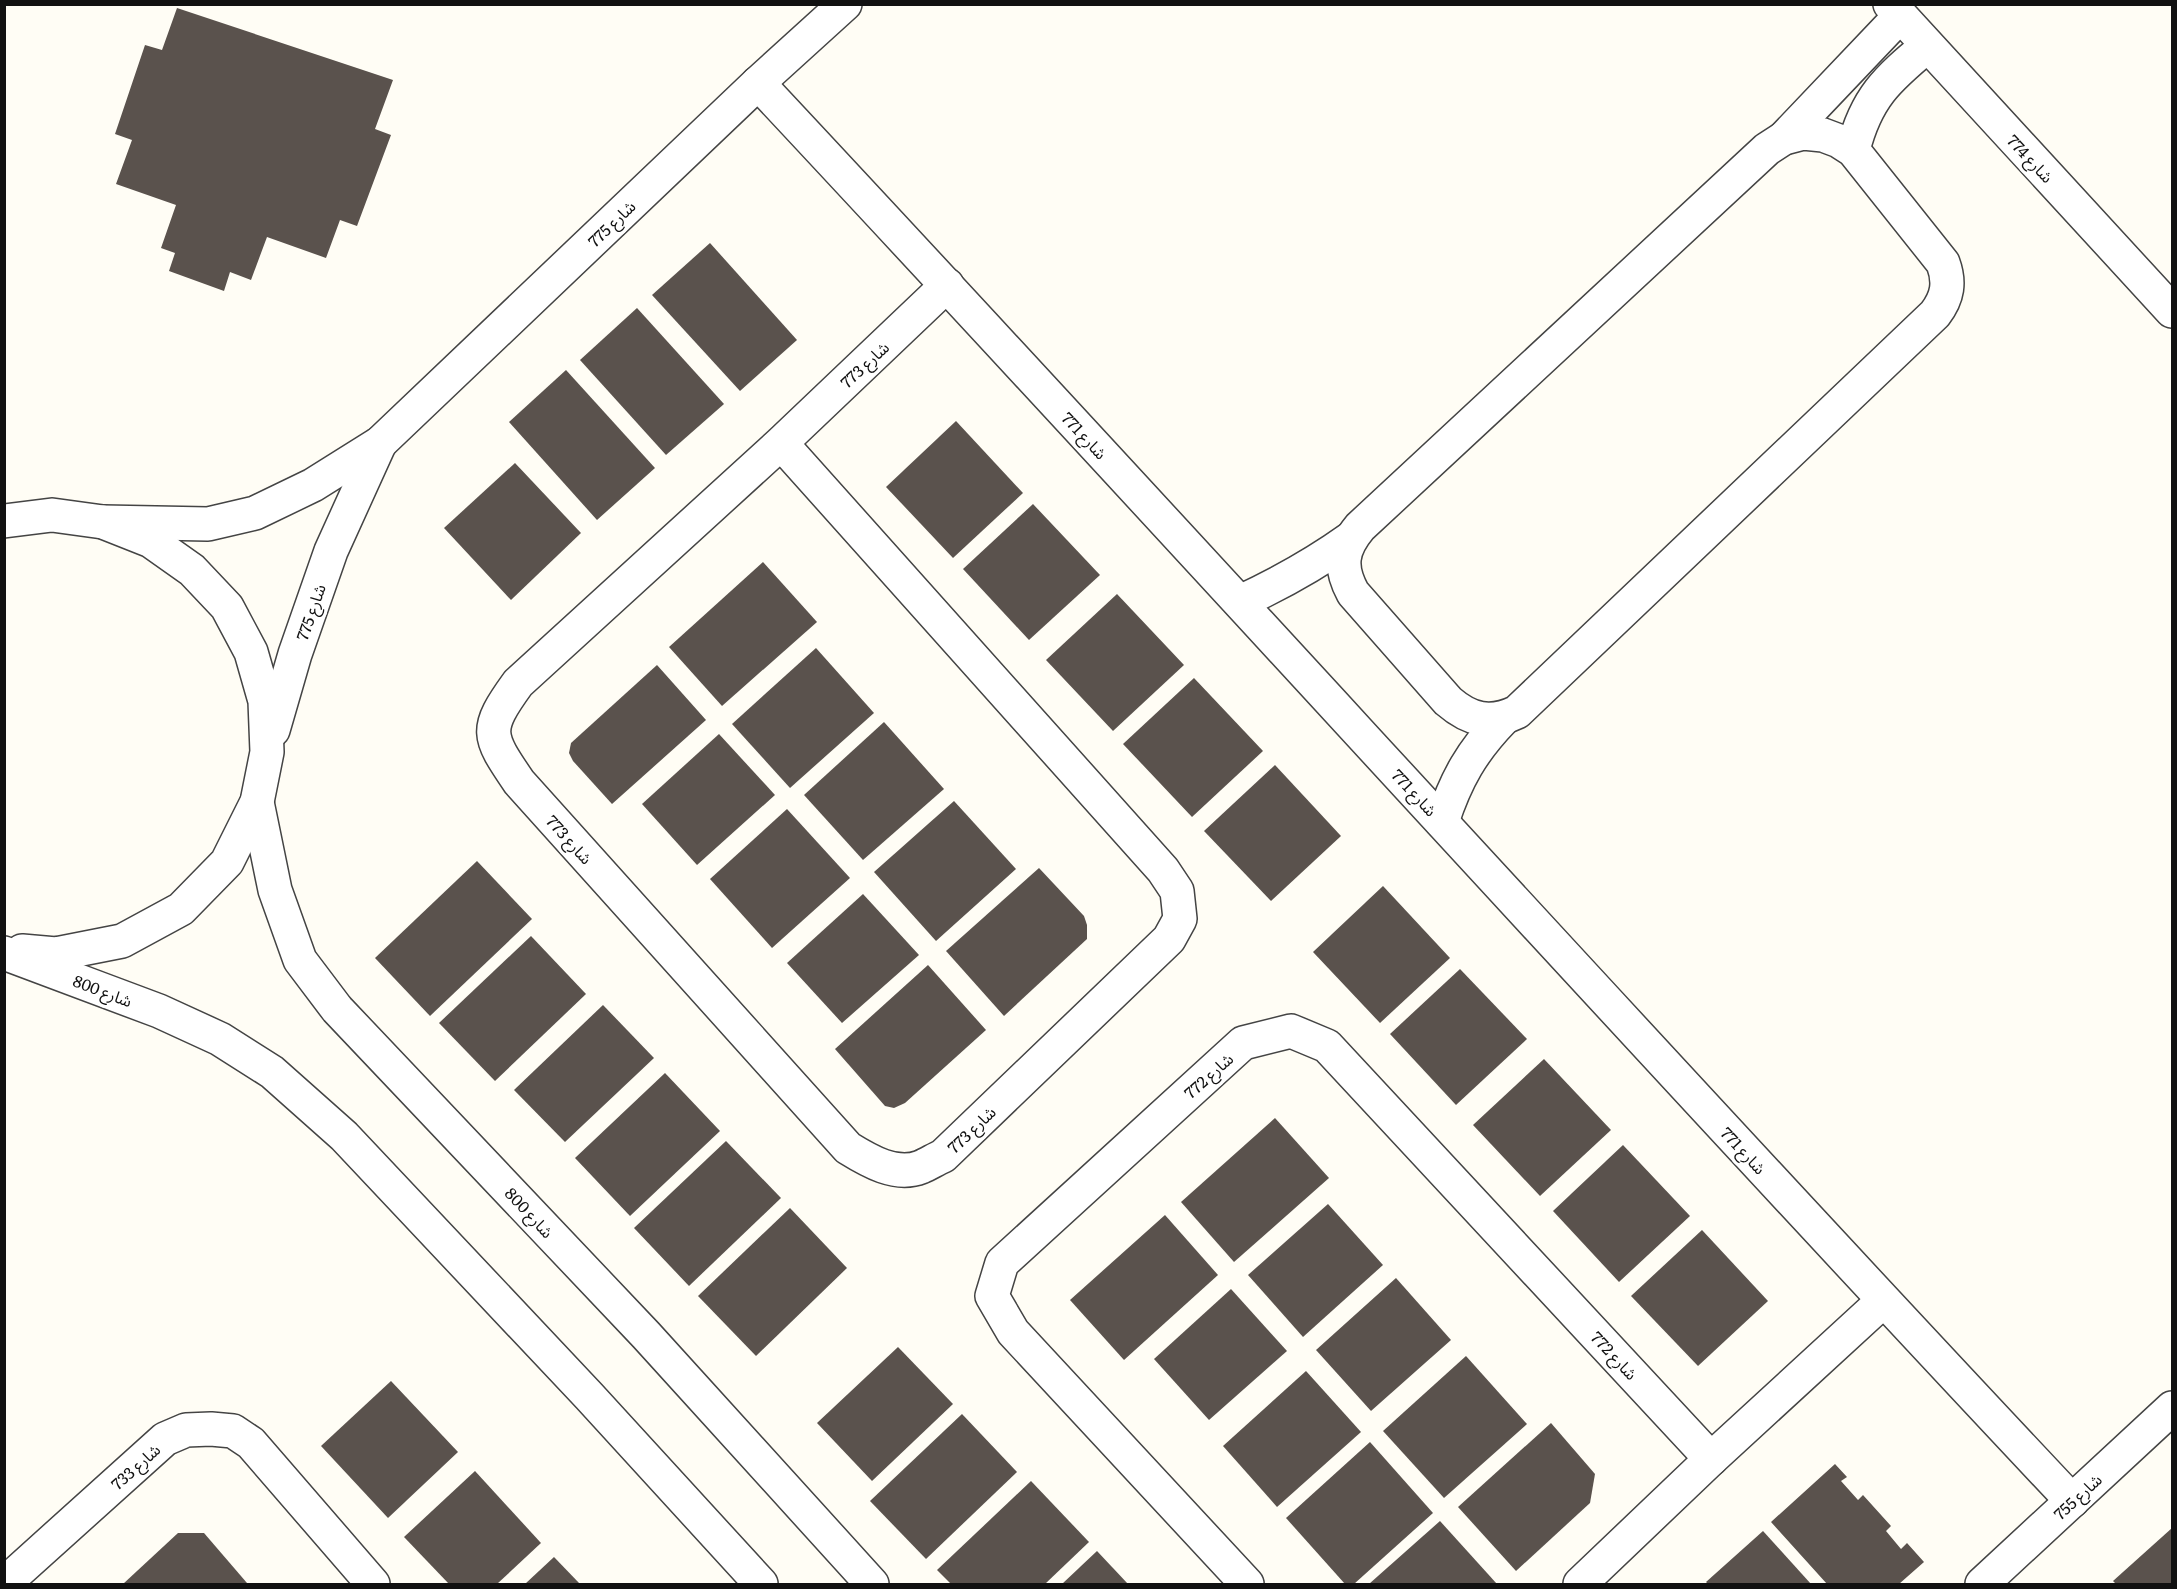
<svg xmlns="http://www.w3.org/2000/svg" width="2177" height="1589" viewBox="0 0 2177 1589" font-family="Literata,'Noto Sans Arabic',serif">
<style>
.building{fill:#5a524d}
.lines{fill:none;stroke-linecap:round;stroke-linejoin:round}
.minor-casing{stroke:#444;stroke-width:36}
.minor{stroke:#fff;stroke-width:33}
.labels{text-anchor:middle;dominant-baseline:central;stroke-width:6;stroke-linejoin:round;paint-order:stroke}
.street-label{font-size:16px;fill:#111;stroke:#fff}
</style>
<rect width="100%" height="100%" fill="#fffdf5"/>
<!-- building -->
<g class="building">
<path d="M 177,8 L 393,80 L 375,129 L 391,135 L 357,226 L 340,220 L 326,258 L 267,237 L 251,280 L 230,272 L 224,291 L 169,271 L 175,253 L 161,248 L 176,205 L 116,184 L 132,140 L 115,134 L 145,45 L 162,50 Z"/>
<path d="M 710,243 L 797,340 L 740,391 L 652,295 Z"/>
<path d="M 637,308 L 724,404 L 666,455 L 580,360 Z"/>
<path d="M 566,370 L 655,468 L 597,520 L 509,422 Z"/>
<path d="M 956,421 L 1023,493 L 953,558 L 886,487 Z"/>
<path d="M 515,463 L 581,533 L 511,600 L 444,528 Z"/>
<path d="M 1033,504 L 1100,575 L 1029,640 L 963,569 Z"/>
<path d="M 763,562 L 817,622 L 722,706 L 669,647 Z"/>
<path d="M 1117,594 L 1184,665 L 1113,731 L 1046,660 Z"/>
<path d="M 816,648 L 874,713 L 790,788 L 732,724 Z"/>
<path d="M 657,665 L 706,720 L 612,804 L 573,761 L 569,753 L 571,743 Z"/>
<path d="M 1194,678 L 1263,751 L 1192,817 L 1123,744 Z"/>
<path d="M 884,722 L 944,789 L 863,860 L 804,795 Z"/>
<path d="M 719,734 L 775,795 L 697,865 L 642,804 Z"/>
<path d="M 1275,765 L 1341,836 L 1271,901 L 1204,831 Z"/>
<path d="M 954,801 L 1016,869 L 936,941 L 874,872 Z"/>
<path d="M 787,809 L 850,878 L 772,948 L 710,879 Z"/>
<path d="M 477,861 L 532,919 L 430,1016 L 375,958 Z"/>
<path d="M 1039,868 L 1084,916 L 1087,925 L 1087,939 L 1004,1016 L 946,951 Z"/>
<path d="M 1383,886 L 1450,958 L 1380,1023 L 1313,952 Z"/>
<path d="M 863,894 L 919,955 L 842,1023 L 787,963 Z"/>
<path d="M 531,936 L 586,994 L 495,1081 L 439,1023 Z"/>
<path d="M 928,965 L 986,1030 L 905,1103 L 894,1108 L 885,1106 L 835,1049 Z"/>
<path d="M 1460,969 L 1527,1039 L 1456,1105 L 1390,1034 Z"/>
<path d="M 603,1005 L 654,1058 L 565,1142 L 514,1090 Z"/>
<path d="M 1544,1059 L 1611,1130 L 1540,1196 L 1473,1125 Z"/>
<path d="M 665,1073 L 720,1131 L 630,1216 L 575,1158 Z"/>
<path d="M 1275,1118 L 1329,1178 L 1234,1262 L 1181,1202 Z"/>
<path d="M 726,1141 L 781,1198 L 689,1286 L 634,1228 Z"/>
<path d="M 1623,1145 L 1690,1216 L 1619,1282 L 1553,1211 Z"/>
<path d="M 1328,1204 L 1383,1265 L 1303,1337 L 1248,1275 Z"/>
<path d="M 790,1208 L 847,1268 L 756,1356 L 698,1296 Z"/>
<path d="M 1165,1215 L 1218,1275 L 1124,1360 L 1070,1300 Z"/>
<path d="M 1702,1230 L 1768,1301 L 1698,1366 L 1631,1296 Z"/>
<path d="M 1396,1278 L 1451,1340 L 1371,1411 L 1316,1350 Z"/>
<path d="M 1231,1289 L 1287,1351 L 1209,1420 L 1154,1359 Z"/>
<path d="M 898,1347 L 953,1404 L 872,1481 L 817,1423 Z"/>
<path d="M 1466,1356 L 1527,1424 L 1444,1498 L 1383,1431 Z"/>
<path d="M 1306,1371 L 1361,1432 L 1277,1507 L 1223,1446 Z"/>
<path d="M 391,1381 L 458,1452 L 388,1518 L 321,1446 Z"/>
<path d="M 962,1414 L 1017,1472 L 926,1559 L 870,1501 Z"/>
<path d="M 1551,1423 L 1595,1474 L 1590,1503 L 1516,1571 L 1458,1507 Z"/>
<path d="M 1370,1442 L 1433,1513 L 1354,1584 L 1345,1584 L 1286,1518 Z"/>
<path d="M 1835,1464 L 1847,1477 L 1841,1481 L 1858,1500 L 1863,1495 L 1891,1526 L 1886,1531 L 1901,1549 L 1907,1543 L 1924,1562 L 1899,1584 L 1827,1584 L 1771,1522 Z"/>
<path d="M 475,1471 L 541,1543 L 497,1584 L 449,1584 L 404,1537 Z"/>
<path d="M 1031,1481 L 1089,1542 L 1045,1584 L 951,1584 L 937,1570 Z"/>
<path d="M 1440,1521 L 1497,1584 L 1369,1584 Z"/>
<path d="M 2172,1528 L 2172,1584 L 2116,1584 L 2113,1581 Z"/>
<path d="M 1763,1531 L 1811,1584 L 1708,1584 L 1706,1582 Z"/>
<path d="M 178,1533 L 204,1533 L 247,1583 L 245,1584 L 123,1584 Z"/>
<path d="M 1097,1551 L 1128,1584 L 1062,1584 Z"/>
<path d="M 554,1557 L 580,1584 L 525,1584 Z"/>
</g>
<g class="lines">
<!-- minor casing -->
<g class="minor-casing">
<g id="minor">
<path d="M 1890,4 L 2172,311"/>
<path d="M 758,83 C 1198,553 1630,1032 2072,1501"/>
<path d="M 1803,133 L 1823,135 L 1839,141 L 1853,150 L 1943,263 C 1950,282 1948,297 1935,314 L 1517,712 C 1490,725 1470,720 1448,701 L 1353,593 C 1339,567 1341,550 1360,527 L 1767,149 L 1784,138 Z"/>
<path d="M 1784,138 L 1900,16"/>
<path d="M 1853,150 C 1866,98 1887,79 1927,46"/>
<path d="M 781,443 L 1163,870 L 1177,891 L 1180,919 L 1169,939 L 943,1156 C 936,1159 928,1164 921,1167 C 896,1177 869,1161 848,1148 L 519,782 C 487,735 484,730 518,683 L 781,443 L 947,285"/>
<path d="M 4,521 L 52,515 L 103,522 L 151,541 L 192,570 L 227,607 L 251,652 L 265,701 L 267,752 L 257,802 L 227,862 L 181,909 L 122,941 L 56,954 L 22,951"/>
<path d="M 103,522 L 208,524 L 255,513 L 313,485 L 380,443 L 758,83 L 845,4"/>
<path d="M 1240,602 C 1279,584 1315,564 1350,539"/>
<path d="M 273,730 L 295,654 L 331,551 L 380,443"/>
<path d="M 257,802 L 275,890 L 300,960 L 337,1009 L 646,1335 L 872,1584"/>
<path d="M 1442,822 C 1456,779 1472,751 1503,719"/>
<path d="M 4,953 L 159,1011 L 220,1039 L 272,1072 L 344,1136 L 589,1396 L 761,1584"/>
<path d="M 4,1584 L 165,1439 L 186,1430 L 211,1429 L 233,1431 L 251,1443 L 373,1584"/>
<path d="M 1247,1584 L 1013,1332 L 992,1296 L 1002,1263 L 1243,1043 L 1291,1031 L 1327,1046 L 1711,1459"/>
<path d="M 1580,1584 L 1711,1459 L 1883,1301"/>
<path d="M 1982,1584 L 2172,1408"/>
</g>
</g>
<!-- minor -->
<use href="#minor" class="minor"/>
</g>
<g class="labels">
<!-- street labels -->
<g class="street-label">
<text transform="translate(2031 158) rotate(47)">شارع 774</text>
<text transform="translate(611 223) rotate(-44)">شارع 775</text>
<text transform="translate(864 364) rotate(-43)">شارع 773</text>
<text transform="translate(1085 435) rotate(47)">شارع 771</text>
<text transform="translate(310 612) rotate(-71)">شارع 775</text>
<text transform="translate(1415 792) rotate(47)">شارع 771</text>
<text transform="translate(570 839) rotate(48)">شارع 773</text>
<text transform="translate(103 990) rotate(21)">شارع 800</text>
<text transform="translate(1208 1075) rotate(-42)">شارع 772</text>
<text transform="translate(971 1129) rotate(-44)">شارع 773</text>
<text transform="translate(1744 1150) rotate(47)">شارع 771</text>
<text transform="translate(530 1212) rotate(47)">شارع 800</text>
<text transform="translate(1615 1355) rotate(47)">شارع 772</text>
<text transform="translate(135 1466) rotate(-42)">شارع 733</text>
<text transform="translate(2077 1496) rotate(-43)">شارع 755</text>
</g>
</g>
<!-- border -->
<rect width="2177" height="1589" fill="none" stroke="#111111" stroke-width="12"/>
</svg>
